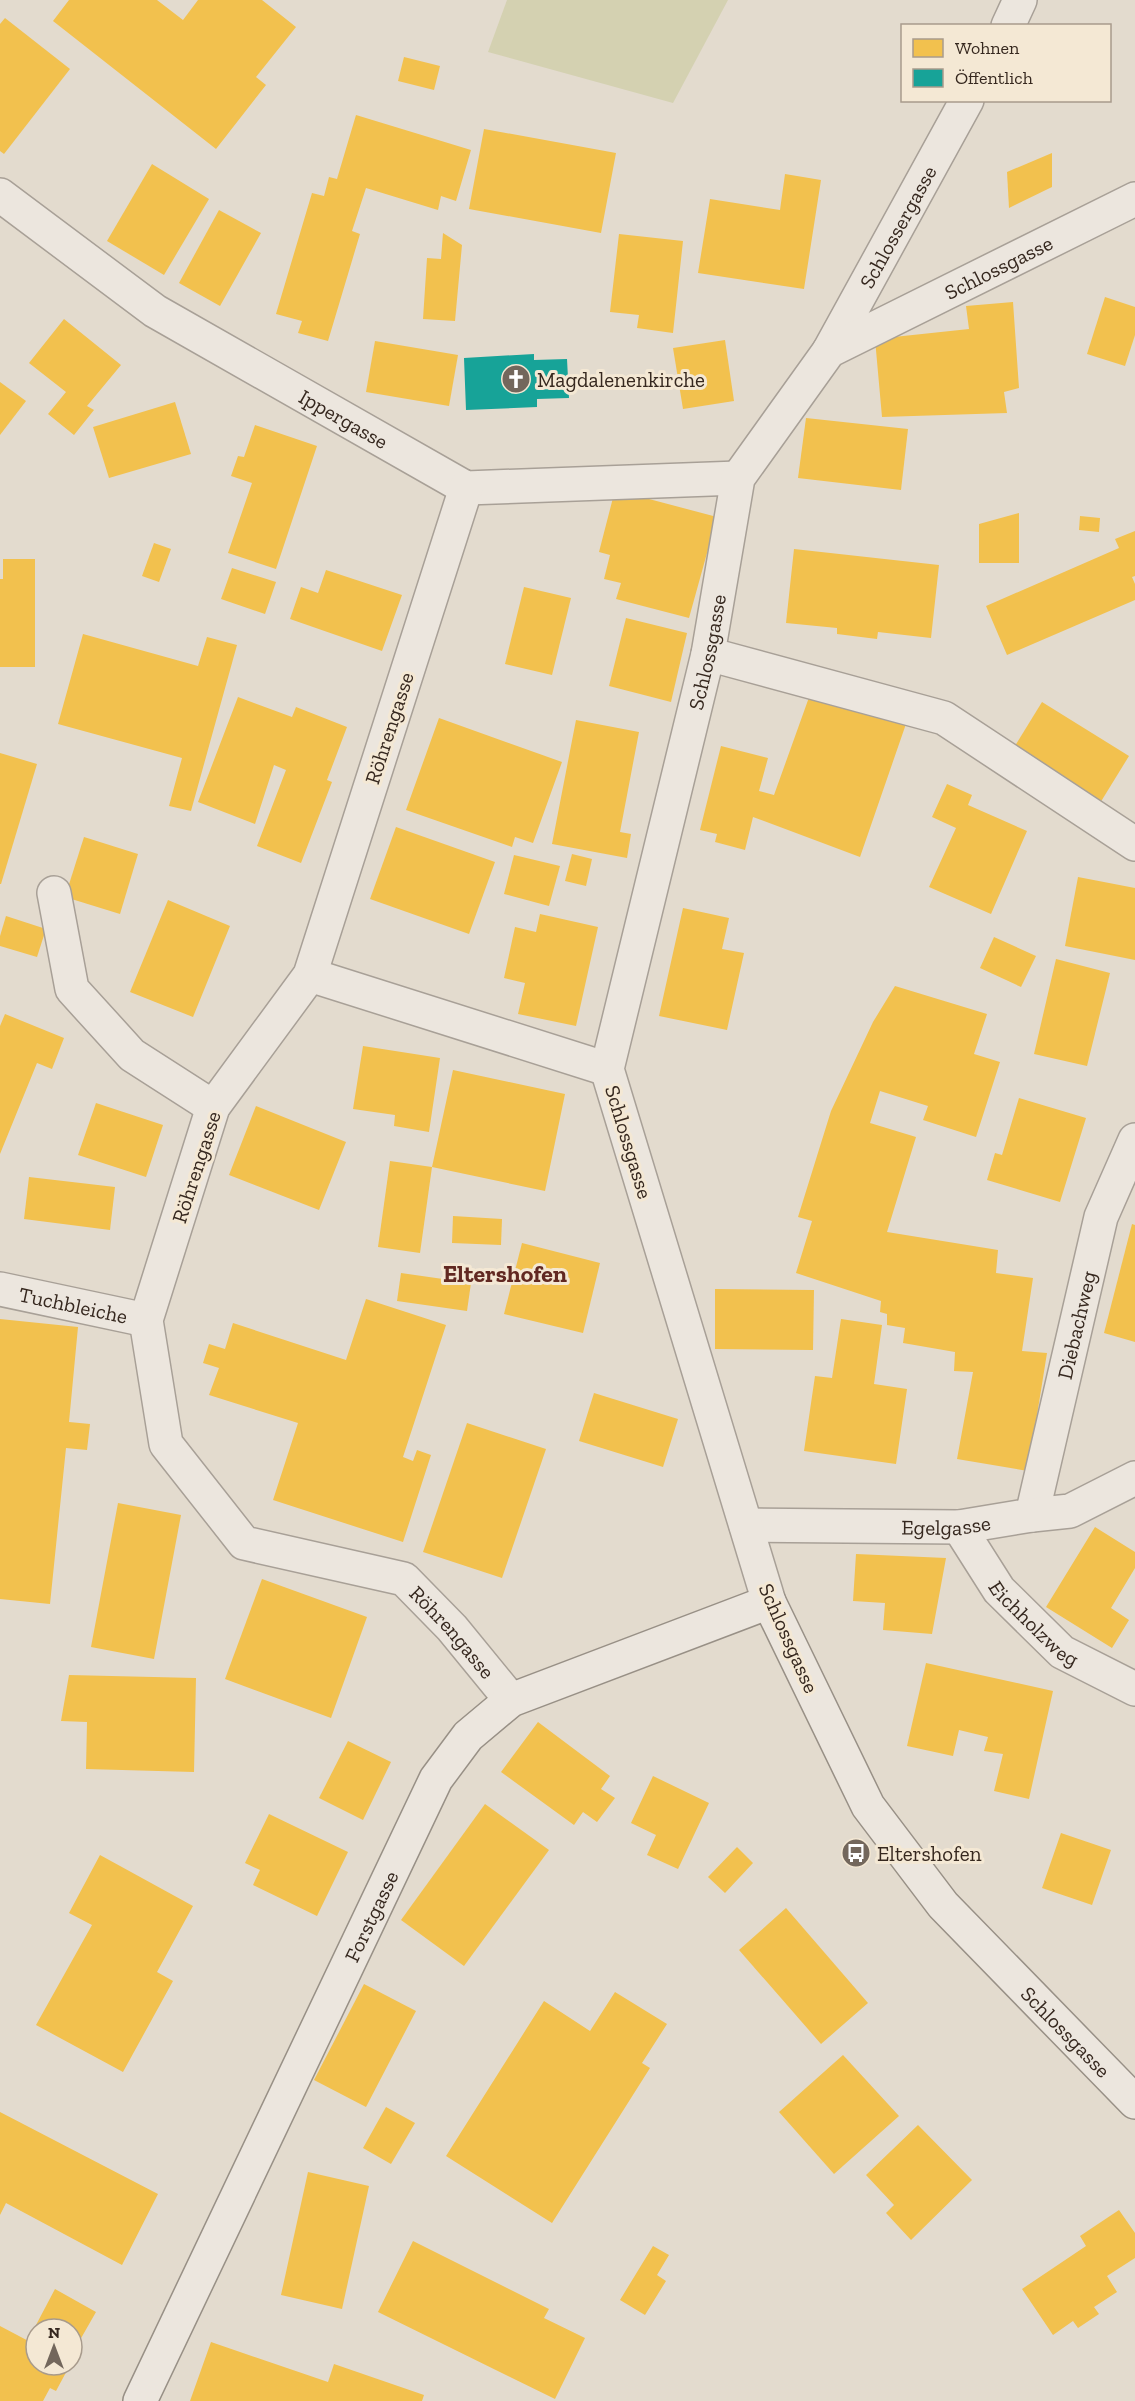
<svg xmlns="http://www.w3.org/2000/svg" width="1135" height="2401" viewBox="0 0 1135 2401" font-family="'Zilla Slab',serif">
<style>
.green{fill:#d4d1b1}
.homes{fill:#f2c14e}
.public{fill:#17a398}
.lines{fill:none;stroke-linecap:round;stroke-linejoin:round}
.street-casing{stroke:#a8a097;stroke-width:36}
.secondary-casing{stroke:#989086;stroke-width:36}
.street{stroke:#ece6de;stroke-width:33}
.secondary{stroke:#ece6de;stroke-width:33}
.labels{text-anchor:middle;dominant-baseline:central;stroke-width:6;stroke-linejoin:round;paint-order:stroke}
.street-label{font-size:21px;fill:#36281f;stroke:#f4e8d4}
.poi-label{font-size:21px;fill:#36281f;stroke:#f4e8d4;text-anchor:start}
.quarter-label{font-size:24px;font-weight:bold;fill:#612821;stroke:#f4e8d4}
</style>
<rect width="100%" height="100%" fill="#e3dbce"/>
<!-- green -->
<path class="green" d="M 507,0 L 728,0 L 673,103 L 488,52 Z"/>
<!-- homes -->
<g class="homes">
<path d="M 69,0 L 157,0 L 183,20 L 198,0 L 262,0 L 296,27 L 256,77 L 266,85 L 216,149 L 53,21 Z"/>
<path d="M 5,18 L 70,69 L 4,154 L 0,151 L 0,24 Z"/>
<path d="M 404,57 L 440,66 L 434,90 L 398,81 Z"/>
<path d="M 356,115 L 471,150 L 456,201 L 441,196 L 438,210 L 366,188 L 352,231 L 360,234 L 328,341 L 298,333 L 302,321 L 276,314 L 312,193 L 324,196 L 329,177 L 337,179 Z"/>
<path d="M 484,129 L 616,153 L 601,233 L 469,209 Z"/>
<path d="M 1052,153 L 1052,187 L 1009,208 L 1007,172 Z"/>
<path d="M 152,164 L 209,199 L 164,275 L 107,241 Z"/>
<path d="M 785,174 L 821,180 L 804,289 L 698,273 L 710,199 L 780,210 Z"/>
<path d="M 219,210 L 261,233 L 220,306 L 179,283 Z"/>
<path d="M 443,233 L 462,245 L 455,321 L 423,319 L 427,258 L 441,259 Z"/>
<path d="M 619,234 L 683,241 L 673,333 L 637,328 L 639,315 L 610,312 Z"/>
<path d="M 1105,297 L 1135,307 L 1135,335 L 1125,366 L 1087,354 Z"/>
<path d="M 1013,302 L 1019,388 L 1004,392 L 1007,413 L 882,417 L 875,339 L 969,329 L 966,306 Z"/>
<path d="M 64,319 L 121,365 L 87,406 L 94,410 L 74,435 L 48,414 L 66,392 L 29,363 Z"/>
<path d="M 725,340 L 734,401 L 683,409 L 673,348 Z"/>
<path d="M 375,341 L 458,355 L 449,406 L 366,392 Z"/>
<path d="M 0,382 L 26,401 L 0,435 Z"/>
<path d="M 175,402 L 191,454 L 109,478 L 93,427 Z"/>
<path d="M 806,418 L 908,429 L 901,490 L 798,478 Z"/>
<path d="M 255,425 L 317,446 L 276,569 L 228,553 L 252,483 L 231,476 L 238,456 L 244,457 Z"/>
<path d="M 615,490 L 717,517 L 689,618 L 616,599 L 621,583 L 604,579 L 610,555 L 599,552 Z"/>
<path d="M 1019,513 L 1019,563 L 979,563 L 979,524 Z"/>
<path d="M 1080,516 L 1100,518 L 1099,532 L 1079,530 Z"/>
<path d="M 1135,531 L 1135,576 L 1132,577 L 1135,584 L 1135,600 L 1007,655 L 986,606 L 1119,548 L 1115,539 Z"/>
<path d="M 154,543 L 171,549 L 159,582 L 142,576 Z"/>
<path d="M 794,549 L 939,565 L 931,638 L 878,632 L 877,639 L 837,634 L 837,628 L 786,623 Z"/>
<path d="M 3,559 L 35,559 L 35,667 L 0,667 L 0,579 L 3,579 Z"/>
<path d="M 232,568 L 276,582 L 265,614 L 221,599 Z"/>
<path d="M 326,570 L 402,595 L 382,651 L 290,619 L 301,587 L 318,593 Z"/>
<path d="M 524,587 L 571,598 L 552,675 L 505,664 Z"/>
<path d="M 626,618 L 687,633 L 671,702 L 609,686 Z"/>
<path d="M 83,634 L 198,666 L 207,637 L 237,645 L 191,811 L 169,806 L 182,758 L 58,724 Z"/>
<path d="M 812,689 L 907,721 L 860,857 L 753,817 L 745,850 L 715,842 L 717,834 L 700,830 L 721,746 L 768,758 L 759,791 L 774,795 Z"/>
<path d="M 238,697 L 292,717 L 296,707 L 347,727 L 327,780 L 332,782 L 301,863 L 257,846 L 286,770 L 274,765 L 255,824 L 198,802 Z"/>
<path d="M 1042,702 L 1129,756 L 1097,808 L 1010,754 Z"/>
<path d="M 439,718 L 562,762 L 533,843 L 515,837 L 512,847 L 406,810 Z"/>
<path d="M 576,720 L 639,732 L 620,832 L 631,834 L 627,858 L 552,844 Z"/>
<path d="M 0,753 L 37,764 L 1,884 L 0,884 Z"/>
<path d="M 947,784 L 972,795 L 968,805 L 1027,831 L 991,914 L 929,887 L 956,828 L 932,817 Z"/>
<path d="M 396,827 L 495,862 L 469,934 L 370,899 Z"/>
<path d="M 84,837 L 138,854 L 120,914 L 65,897 Z"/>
<path d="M 572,854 L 592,859 L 586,886 L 565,881 Z"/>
<path d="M 514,855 L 560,866 L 549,906 L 504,894 Z"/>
<path d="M 1078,877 L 1135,888 L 1135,960 L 1065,946 Z"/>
<path d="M 168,900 L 230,926 L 193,1017 L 130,992 Z"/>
<path d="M 683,908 L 729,918 L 722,949 L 744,953 L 727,1030 L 659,1016 Z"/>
<path d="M 540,914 L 598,927 L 576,1026 L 518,1014 L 525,983 L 504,978 L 515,927 L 536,932 Z"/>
<path d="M 6,916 L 46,929 L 37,957 L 0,946 L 0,936 Z"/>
<path d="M 994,937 L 1036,956 L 1021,987 L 980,968 Z"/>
<path d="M 1056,959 L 1110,973 L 1087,1066 L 1034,1054 Z"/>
<path d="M 895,986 L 987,1014 L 974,1054 L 1000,1062 L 976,1137 L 923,1120 L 928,1106 L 880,1091 L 870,1123 L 916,1137 L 887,1232 L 998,1250 L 996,1273 L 1033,1278 L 1022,1351 L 1047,1353 L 1028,1471 L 957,1459 L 973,1372 L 954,1371 L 955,1352 L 903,1343 L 905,1328 L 887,1325 L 887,1314 L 880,1312 L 881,1301 L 796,1273 L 812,1221 L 798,1217 L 831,1111 L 873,1022 Z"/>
<path d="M 5,1014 L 64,1038 L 52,1069 L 37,1063 L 0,1154 L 0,1026 Z"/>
<path d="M 363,1046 L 440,1058 L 429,1132 L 394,1126 L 395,1115 L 353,1109 Z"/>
<path d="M 453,1070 L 565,1094 L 545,1191 L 432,1167 Z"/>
<path d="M 1019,1098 L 1086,1118 L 1060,1202 L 987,1180 L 995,1153 L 1002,1155 Z"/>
<path d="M 96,1103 L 163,1125 L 146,1177 L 78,1155 Z"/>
<path d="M 256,1106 L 346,1142 L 319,1210 L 229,1175 Z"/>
<path d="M 390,1161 L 432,1167 L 420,1253 L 378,1247 Z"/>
<path d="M 29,1177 L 115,1187 L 110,1230 L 24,1219 Z"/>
<path d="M 453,1216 L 502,1219 L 501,1245 L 452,1243 Z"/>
<path d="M 1132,1224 L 1135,1225 L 1135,1342 L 1104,1333 Z"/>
<path d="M 522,1243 L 600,1263 L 583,1333 L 504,1314 Z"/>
<path d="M 401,1273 L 471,1283 L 467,1311 L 397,1301 Z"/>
<path d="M 715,1289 L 814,1290 L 813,1350 L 715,1349 Z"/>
<path d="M 366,1299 L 446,1325 L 403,1457 L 413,1461 L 417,1450 L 431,1455 L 403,1542 L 273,1500 L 298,1423 L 209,1395 L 219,1368 L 203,1363 L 209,1344 L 225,1349 L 233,1323 L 346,1360 Z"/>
<path d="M 0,1319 L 78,1327 L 69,1422 L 90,1424 L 87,1450 L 66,1448 L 50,1604 L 0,1599 Z"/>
<path d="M 841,1319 L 882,1325 L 874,1384 L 907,1389 L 896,1464 L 804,1451 L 815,1376 L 832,1378 Z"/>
<path d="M 594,1393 L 678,1419 L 663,1467 L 579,1441 Z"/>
<path d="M 467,1423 L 546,1449 L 502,1578 L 423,1552 Z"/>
<path d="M 118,1503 L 181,1515 L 154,1659 L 91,1647 Z"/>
<path d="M 1095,1527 L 1135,1552 L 1135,1568 L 1111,1608 L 1129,1620 L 1112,1648 L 1046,1607 Z"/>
<path d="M 856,1554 L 946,1558 L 932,1634 L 883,1630 L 885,1603 L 853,1601 Z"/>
<path d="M 262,1579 L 367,1617 L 331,1718 L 225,1679 Z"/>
<path d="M 926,1663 L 1053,1691 L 1029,1799 L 994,1791 L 1003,1754 L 984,1751 L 988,1737 L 959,1730 L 953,1756 L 907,1746 Z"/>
<path d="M 69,1675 L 196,1678 L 194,1772 L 86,1769 L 87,1722 L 61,1721 Z"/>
<path d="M 538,1722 L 610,1776 L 601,1789 L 615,1798 L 597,1822 L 583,1812 L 574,1825 L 501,1772 Z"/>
<path d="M 348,1741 L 391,1762 L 363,1820 L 319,1798 Z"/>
<path d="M 653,1776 L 709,1803 L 678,1869 L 647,1855 L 656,1835 L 631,1823 Z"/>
<path d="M 485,1804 L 549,1850 L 464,1966 L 401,1920 Z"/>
<path d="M 269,1814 L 348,1852 L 317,1916 L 253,1885 L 260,1870 L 245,1863 Z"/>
<path d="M 1061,1833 L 1111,1850 L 1092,1905 L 1042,1888 Z"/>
<path d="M 737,1847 L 753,1863 L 725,1893 L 708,1877 Z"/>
<path d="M 100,1855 L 193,1906 L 157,1972 L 173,1981 L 123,2072 L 36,2025 L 92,1925 L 69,1913 Z"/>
<path d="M 786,1908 L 868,2003 L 821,2044 L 739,1950 Z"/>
<path d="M 364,1984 L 416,2011 L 366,2107 L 314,2080 Z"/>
<path d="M 615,1992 L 667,2024 L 642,2063 L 650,2068 L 552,2223 L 446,2156 L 544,2001 L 590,2031 Z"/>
<path d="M 843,2055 L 899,2116 L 834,2174 L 779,2112 Z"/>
<path d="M 386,2107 L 415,2123 L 391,2164 L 363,2148 Z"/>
<path d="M 0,2112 L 158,2194 L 122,2265 L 6,2203 L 0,2215 Z"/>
<path d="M 918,2125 L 972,2180 L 911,2240 L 886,2213 L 894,2205 L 866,2175 Z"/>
<path d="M 308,2172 L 369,2186 L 342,2309 L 281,2295 Z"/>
<path d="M 1119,2210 L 1135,2233 L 1135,2258 L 1107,2276 L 1117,2292 L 1094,2307 L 1099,2314 L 1078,2328 L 1073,2321 L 1053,2335 L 1022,2289 L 1086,2246 L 1080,2236 Z"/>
<path d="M 413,2241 L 549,2309 L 544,2318 L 585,2338 L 555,2399 L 378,2312 Z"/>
<path d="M 653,2246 L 669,2255 L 657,2275 L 666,2281 L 645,2315 L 620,2300 Z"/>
<path d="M 55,2289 L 96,2312 L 76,2347 L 72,2345 L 72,2329 L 43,2329 L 36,2325 Z"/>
<path d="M 0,2326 L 36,2345 L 36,2365 L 70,2365 L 56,2391 L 50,2388 L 43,2401 L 0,2401 Z"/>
<path d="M 211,2342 L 328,2382 L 334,2364 L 424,2395 L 422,2401 L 190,2401 Z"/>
</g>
<!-- public -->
<path class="public" d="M 534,354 L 534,360 L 567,359 L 569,398 L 537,399 L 537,407 L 466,410 L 464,358 Z"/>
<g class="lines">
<!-- street casing -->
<g class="street-casing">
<g id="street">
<path d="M 1008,26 L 1020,0"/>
<path id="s1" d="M 0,195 L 155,311 L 466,488 L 738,478"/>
<path id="s2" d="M 829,351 L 967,100"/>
<path id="s3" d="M 466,488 L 310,975 L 213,1107 L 146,1320 L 166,1444 L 244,1543 L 404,1579 L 452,1628 L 511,1700"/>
<path d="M 708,654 L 944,718 L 1135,844"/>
<path d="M 54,893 L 72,989 L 132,1055 L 213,1107"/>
<path d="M 310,975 L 607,1069"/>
<path id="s4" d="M 0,1289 L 146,1320"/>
<path id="s5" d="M 1032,1515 L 1101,1217 L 1135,1140"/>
<path id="s6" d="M 746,1525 L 959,1527 L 1032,1515 L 1070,1511 L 1135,1478"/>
<path id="s7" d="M 959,1527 L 999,1590 L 1062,1652 L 1135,1689"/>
<path id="s8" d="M 769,1602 L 607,1069 L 708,654 L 738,478 L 829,351 L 1135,199"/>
</g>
</g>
<!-- secondary casing -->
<g class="secondary-casing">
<g id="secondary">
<path id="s9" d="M 140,2401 L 436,1779 L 468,1736 L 511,1700 L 769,1602 L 868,1806 L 943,1905 L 1135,2102"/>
</g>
</g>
<!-- street -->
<use href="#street" class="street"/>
<!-- secondary -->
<use href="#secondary" class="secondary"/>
</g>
<!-- icons -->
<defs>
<g id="church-disc" transform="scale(1.5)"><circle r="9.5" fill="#73675c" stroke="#f4e8d4"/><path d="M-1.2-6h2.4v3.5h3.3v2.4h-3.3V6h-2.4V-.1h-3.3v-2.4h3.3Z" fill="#fff"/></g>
<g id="bus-disc" transform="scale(1.5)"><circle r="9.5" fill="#73675c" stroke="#f4e8d4"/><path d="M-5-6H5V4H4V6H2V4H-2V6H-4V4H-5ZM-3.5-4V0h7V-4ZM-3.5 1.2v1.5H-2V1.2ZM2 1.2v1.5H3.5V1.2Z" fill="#fff"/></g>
</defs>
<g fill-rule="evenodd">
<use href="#church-disc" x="516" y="379"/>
<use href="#bus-disc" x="856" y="1853"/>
</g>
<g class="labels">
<!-- street labels -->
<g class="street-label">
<text stroke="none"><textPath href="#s2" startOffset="142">Schlossergasse</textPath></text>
<text stroke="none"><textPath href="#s8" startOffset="1508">Schlossgasse</textPath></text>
<text stroke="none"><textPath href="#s1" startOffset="411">Ippergasse</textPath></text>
<text stroke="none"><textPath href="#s8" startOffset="986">Schlossgasse</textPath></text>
<text transform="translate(389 728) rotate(-72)">Röhrengasse</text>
<text transform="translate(629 1142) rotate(73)">Schlossgasse</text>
<text transform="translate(196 1167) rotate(-72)">Röhrengasse</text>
<text stroke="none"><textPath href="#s4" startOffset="75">Tuchbleiche</textPath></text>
<text stroke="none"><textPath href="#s5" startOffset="195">Diebachweg</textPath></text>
<text stroke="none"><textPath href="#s6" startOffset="200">Egelgasse</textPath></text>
<text stroke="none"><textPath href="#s7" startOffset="123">Eichholzweg</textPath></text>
<text stroke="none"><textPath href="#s3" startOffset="1386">Röhrengasse</textPath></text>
<text transform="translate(789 1638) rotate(66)">Schlossgasse</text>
<text stroke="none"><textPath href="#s9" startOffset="537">Forstgasse</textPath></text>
<text stroke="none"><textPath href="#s9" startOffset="1602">Schlossgasse</textPath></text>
</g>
<!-- poi labels -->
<g class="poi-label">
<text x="537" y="379">Magdalenenkirche</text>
<text x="877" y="1853">Eltershofen</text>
</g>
<!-- quarter labels -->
<g class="quarter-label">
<text x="505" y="1273">Eltershofen</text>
</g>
</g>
<!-- legend -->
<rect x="901" y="24" width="210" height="78" fill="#f4e8d4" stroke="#a89b8c" stroke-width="1.5"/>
<rect x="913" y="39" width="30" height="18" fill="#f2c14e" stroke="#a89b8c" stroke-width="1.5"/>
<text x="955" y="54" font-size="18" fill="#36281f">Wohnen</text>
<rect x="913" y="69" width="30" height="18" fill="#17a398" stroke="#a89b8c" stroke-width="1.5"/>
<text x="955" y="84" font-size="18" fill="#36281f">Öffentlich</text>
<!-- north arrow -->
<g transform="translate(54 2347)"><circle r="28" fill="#f4e8d4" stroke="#a89b8c" stroke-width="1.5"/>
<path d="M0-4.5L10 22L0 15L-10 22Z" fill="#73675c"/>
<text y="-9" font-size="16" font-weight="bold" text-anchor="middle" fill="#36281f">N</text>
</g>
</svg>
